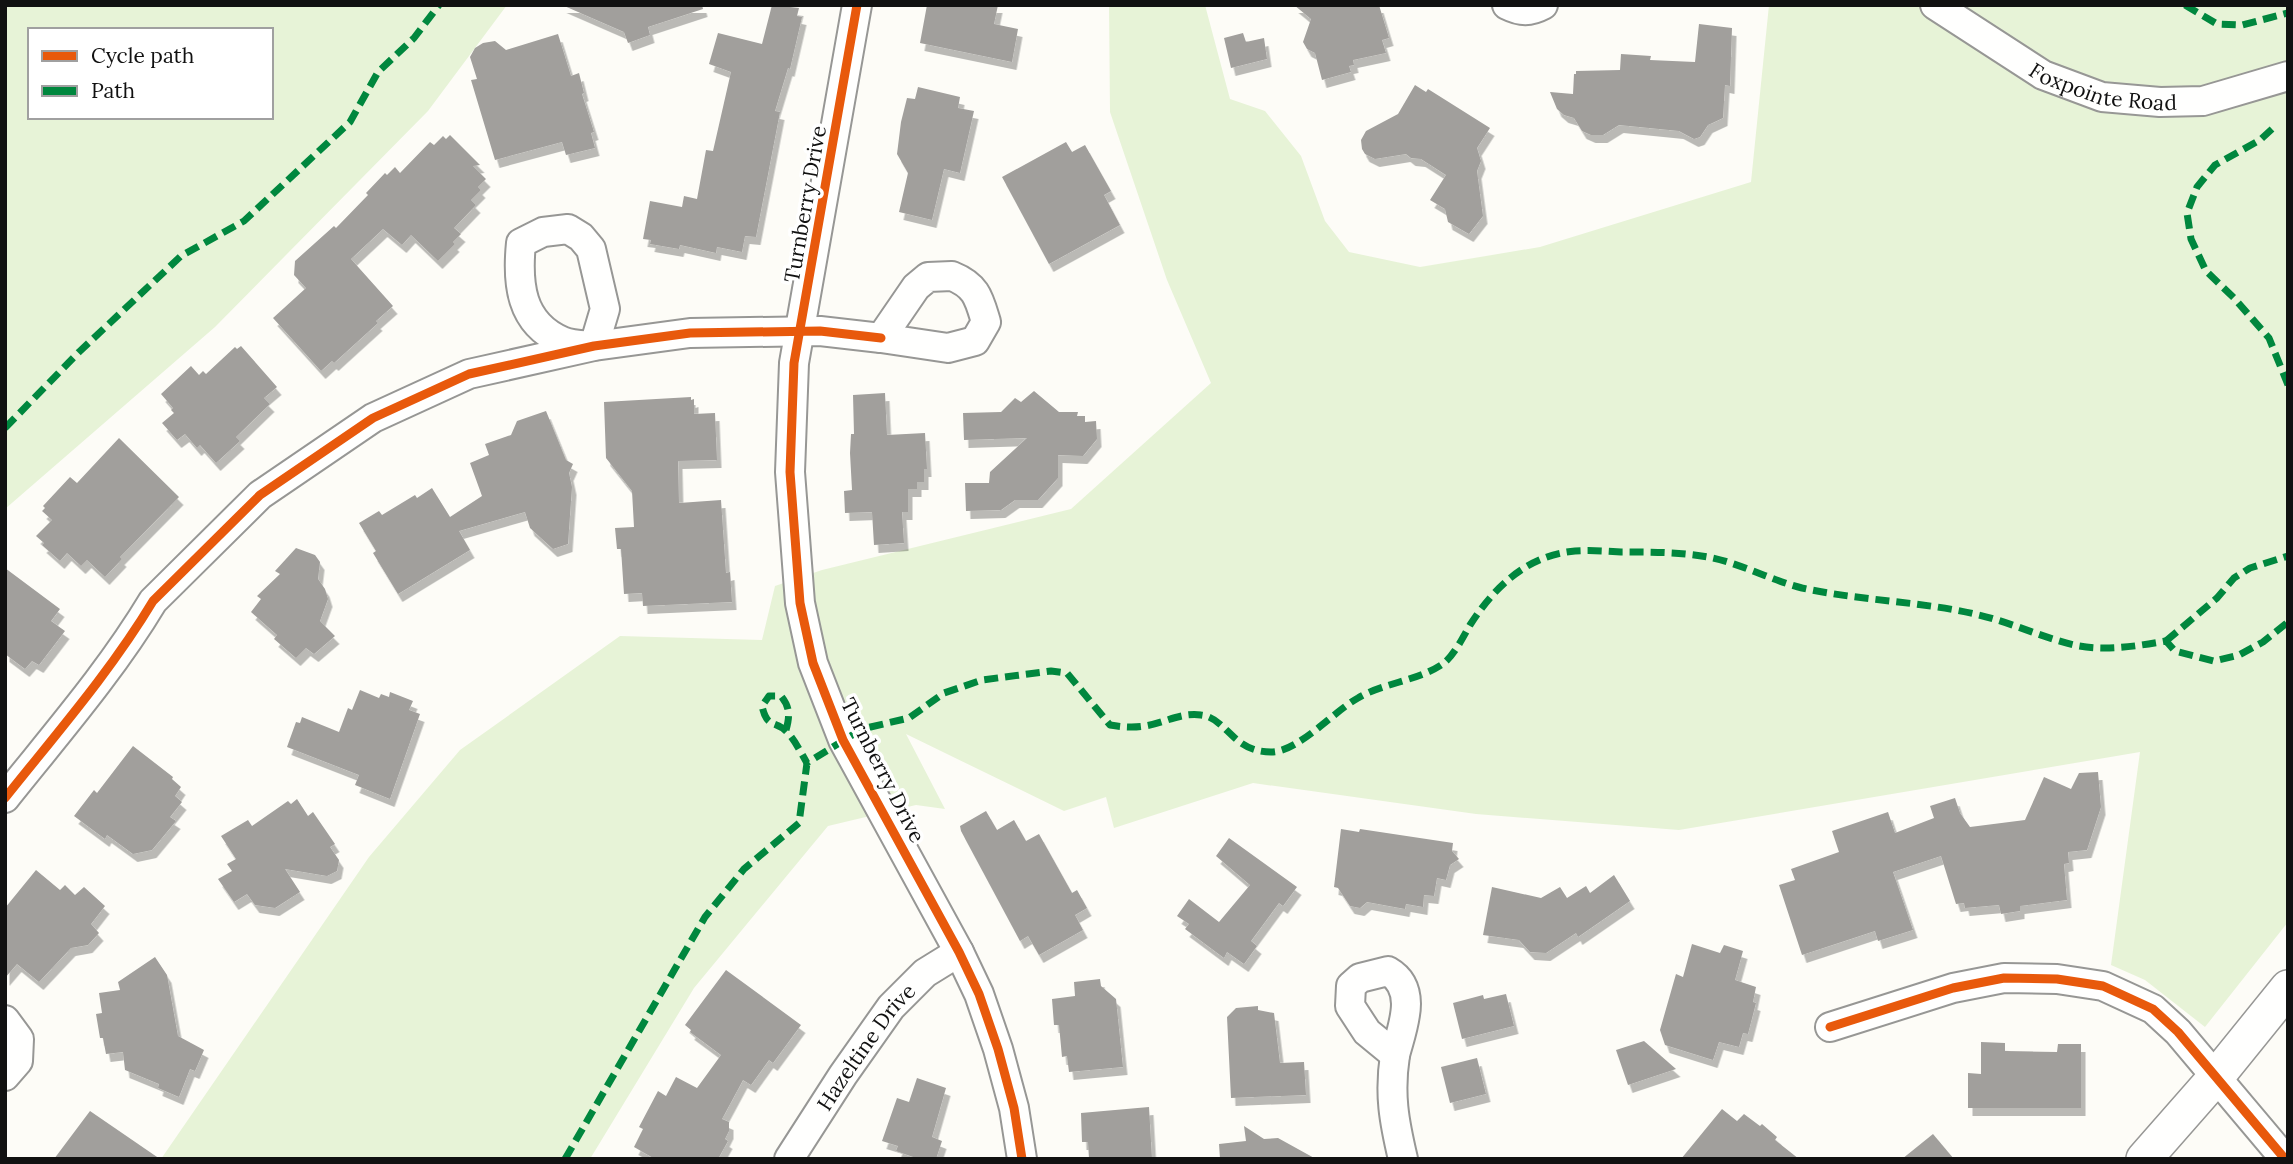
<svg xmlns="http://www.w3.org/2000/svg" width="2293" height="1164" viewBox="0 0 2293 1164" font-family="Lora,serif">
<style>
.green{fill:#e7f3d7;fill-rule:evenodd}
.building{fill:#a19f9c;filter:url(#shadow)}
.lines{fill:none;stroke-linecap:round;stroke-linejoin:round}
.minor-casing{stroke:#979795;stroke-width:32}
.tertiary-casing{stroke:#979795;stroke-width:38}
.minor{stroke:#fffffe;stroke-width:28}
.tertiary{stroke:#fffffe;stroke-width:35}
.quiet{stroke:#00873e;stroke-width:7;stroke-dasharray:14 7;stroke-linecap:butt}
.cycleway-casing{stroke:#fff;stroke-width:13}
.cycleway{stroke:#e8590c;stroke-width:9}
.labels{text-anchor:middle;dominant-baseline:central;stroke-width:7;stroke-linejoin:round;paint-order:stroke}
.street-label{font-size:21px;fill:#111;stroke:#fff}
</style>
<defs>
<filter id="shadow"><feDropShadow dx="4.5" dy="8" stdDeviation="0" flood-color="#0004"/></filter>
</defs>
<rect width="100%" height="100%" fill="#fdfcf7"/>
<!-- green -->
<g class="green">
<path d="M 5,5 L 507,5 L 428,111 L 215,327 L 5,509 ZM 30,30 L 271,30 L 271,117 L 30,117 Z"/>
<path d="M 1109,5 L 1205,5 L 1230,99 L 1265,111 L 1301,156 L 1325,221 L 1349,252 L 1420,267 L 1540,247 L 1751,182 L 1769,5 L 2288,5 L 2288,922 L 2205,1027 L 2145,980 L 2111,965 L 2140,752 L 1679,830 L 1476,814 L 1253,783 L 1114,828 L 1106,797 L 1064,811 L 906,734 L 945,809 L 916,805 L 828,826 L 694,988 L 590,1159 L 161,1159 L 369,857 L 460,750 L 620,636 L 762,640 L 775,586 L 822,570 L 1071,509 L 1211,383 L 1167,280 L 1110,112 Z"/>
</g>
<!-- building -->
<g class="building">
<path d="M 562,5 L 702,5 L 703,9 L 648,27 L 650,35 L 628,43 L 624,32 Z"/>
<path d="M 772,5 L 799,8 L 797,16 L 802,17 L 790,69 L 788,68 L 775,111 L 780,112 L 756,237 L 745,236 L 742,252 L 717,247 L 716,253 L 680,245 L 679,249 L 650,244 L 651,240 L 643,239 L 650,201 L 682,207 L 684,196 L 697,199 L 706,150 L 713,151 L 731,72 L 709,64 L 718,33 L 762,44 Z"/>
<path d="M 927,5 L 998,5 L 994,24 L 1018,29 L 1012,62 L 920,43 Z"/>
<path d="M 1294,5 L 1379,5 L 1389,38 L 1382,40 L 1386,53 L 1353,60 L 1354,65 L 1349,66 L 1351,72 L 1322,80 L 1315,53 L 1307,49 L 1303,42 L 1311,19 Z"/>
<path d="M 1699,24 L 1732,28 L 1730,86 L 1725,85 L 1723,118 L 1708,125 L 1700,137 L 1694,139 L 1679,131 L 1619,125 L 1603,135 L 1591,135 L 1582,131 L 1574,118 L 1564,115 L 1557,109 L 1550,92 L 1573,94 L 1574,74 L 1576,74 L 1576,71 L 1620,70 L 1621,54 L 1651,56 L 1650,60 L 1695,62 Z"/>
<path d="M 1243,33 L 1246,42 L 1264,38 L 1267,59 L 1231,68 L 1224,38 Z"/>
<path d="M 558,34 L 571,76 L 579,73 L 584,93 L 582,94 L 594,132 L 591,133 L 595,148 L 566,155 L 562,142 L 495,160 L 471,80 L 477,79 L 470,57 L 475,48 L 483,43 L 495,41 L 506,50 Z"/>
<path d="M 1415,85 L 1426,92 L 1428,89 L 1490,128 L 1477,148 L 1481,161 L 1477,171 L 1483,216 L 1469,234 L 1448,222 L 1445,209 L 1430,200 L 1446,175 L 1421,159 L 1411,158 L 1406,154 L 1375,159 L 1365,154 L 1362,149 L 1361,140 L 1366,131 L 1398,114 Z"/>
<path d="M 918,87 L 960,97 L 958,108 L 974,111 L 960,173 L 944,169 L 932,220 L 899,212 L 908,173 L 897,154 L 901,122 L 907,98 L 915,99 Z"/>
<path d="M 450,135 L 480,165 L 473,166 L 486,179 L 478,187 L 481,190 L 471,200 L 476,205 L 454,228 L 461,234 L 453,242 L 455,244 L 438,261 L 411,235 L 402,245 L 383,229 L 351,259 L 393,306 L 376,321 L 378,323 L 334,363 L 332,361 L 321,371 L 273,318 L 306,288 L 294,275 L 295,261 L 334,226 L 336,228 L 368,195 L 366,193 L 385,173 L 387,175 L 395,167 L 400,173 L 430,142 L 434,145 L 443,136 L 446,139 Z"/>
<path d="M 1066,142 L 1072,152 L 1085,145 L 1111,191 L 1104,195 L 1120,225 L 1049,264 L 1002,177 Z"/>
<path d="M 241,346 L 277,387 L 264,398 L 270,404 L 236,437 L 240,441 L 216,463 L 200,445 L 197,448 L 185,434 L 177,440 L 162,423 L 174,413 L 171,410 L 173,408 L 161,394 L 191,366 L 199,375 L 203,371 L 206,374 L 235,347 L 237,349 Z"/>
<path d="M 1034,391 L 1059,412 L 1078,412 L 1077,416 L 1085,416 L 1085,422 L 1096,421 L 1097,439 L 1083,456 L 1058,455 L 1058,478 L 1038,500 L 1015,500 L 1001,510 L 966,511 L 965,483 L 989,483 L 990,472 L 1027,438 L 964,440 L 963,413 L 1001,412 L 1015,398 L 1021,402 Z"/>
<path d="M 885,393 L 887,435 L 925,433 L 927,469 L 924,469 L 924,482 L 917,482 L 917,489 L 908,489 L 908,512 L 902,512 L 904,543 L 874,545 L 872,512 L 845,513 L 844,491 L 852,490 L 850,453 L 851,434 L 854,434 L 853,395 Z"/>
<path d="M 691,397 L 691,400 L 694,399 L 694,414 L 715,413 L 717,460 L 678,461 L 679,503 L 721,500 L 726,573 L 730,572 L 732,602 L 643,606 L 642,593 L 624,594 L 621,549 L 617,549 L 615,528 L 634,527 L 632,491 L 606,458 L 604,402 Z"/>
<path d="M 546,411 L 566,460 L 573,464 L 569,473 L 572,487 L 568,544 L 553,549 L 530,528 L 525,512 L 459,531 L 470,550 L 398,594 L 373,553 L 376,551 L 359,523 L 379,511 L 382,515 L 415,495 L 417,498 L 432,488 L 450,517 L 482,496 L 470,463 L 489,455 L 485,444 L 511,435 L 517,421 Z"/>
<path d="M 119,438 L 179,497 L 120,557 L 122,559 L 105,577 L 87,560 L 81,566 L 67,553 L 60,561 L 42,545 L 44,543 L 36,536 L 52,520 L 42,511 L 45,508 L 43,506 L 70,477 L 77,483 Z"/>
<path d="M 296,548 L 315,555 L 320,562 L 318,579 L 325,589 L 328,599 L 320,621 L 335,636 L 314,654 L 306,648 L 296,658 L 274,639 L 277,635 L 251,612 L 261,599 L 257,596 L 280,574 L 275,571 Z"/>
<path d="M 5,568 L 60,609 L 51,621 L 65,631 L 39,665 L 32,661 L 25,669 L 5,654 Z"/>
<path d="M 360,690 L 379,698 L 381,694 L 389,697 L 390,692 L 413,701 L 409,710 L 420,714 L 390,799 L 355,785 L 359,775 L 287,747 L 296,722 L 300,723 L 302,717 L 339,732 L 348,708 L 352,710 Z"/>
<path d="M 133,746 L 173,777 L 172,779 L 181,787 L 175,796 L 182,802 L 170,817 L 176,821 L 152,850 L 133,854 L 107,835 L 105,839 L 74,816 L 94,790 L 97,793 Z"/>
<path d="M 2098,772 L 2101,807 L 2087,850 L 2068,852 L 2069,863 L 2064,864 L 2067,900 L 2020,906 L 2020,911 L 2001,914 L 1999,905 L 1965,908 L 1964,903 L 1956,904 L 1941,856 L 1893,872 L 1913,930 L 1878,941 L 1875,931 L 1802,955 L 1779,885 L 1795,880 L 1791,869 L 1839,852 L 1832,831 L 1888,812 L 1895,833 L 1934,818 L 1930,806 L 1955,798 L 1960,813 L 1970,827 L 2025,820 L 2044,777 L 2071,789 L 2079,773 Z"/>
<path d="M 297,799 L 308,816 L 313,812 L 335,844 L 330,847 L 339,860 L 337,871 L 327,876 L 285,869 L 300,892 L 275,908 L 255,905 L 247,894 L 234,902 L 218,879 L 232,871 L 227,864 L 236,859 L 221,836 L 248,820 L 252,826 L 288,801 L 291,804 Z"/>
<path d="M 986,811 L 997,830 L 1014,820 L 1026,841 L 1039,834 L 1072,893 L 1077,890 L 1087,908 L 1075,915 L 1083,930 L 1039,955 L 1028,936 L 1020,941 L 961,831 L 960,826 Z"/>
<path d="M 1341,829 L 1359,832 L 1360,829 L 1453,843 L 1452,851 L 1459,859 L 1450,865 L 1446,880 L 1437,878 L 1434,896 L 1424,895 L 1423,907 L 1406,904 L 1405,909 L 1367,902 L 1360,908 L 1350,906 L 1338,888 L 1334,887 Z"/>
<path d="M 1229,838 L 1297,887 L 1283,906 L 1279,903 L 1251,941 L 1257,946 L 1244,964 L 1227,952 L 1224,958 L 1185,929 L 1189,924 L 1177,916 L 1189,899 L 1219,922 L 1250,885 L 1216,856 Z"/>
<path d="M 36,870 L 60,890 L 65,885 L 75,895 L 84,887 L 105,906 L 91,924 L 99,933 L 88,945 L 71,948 L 39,982 L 17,964 L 5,978 L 5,908 Z"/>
<path d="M 1614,875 L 1630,901 L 1578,937 L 1576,933 L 1546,953 L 1530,952 L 1519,940 L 1483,935 L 1492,887 L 1541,898 L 1560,887 L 1567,898 L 1586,886 L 1590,893 Z"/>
<path d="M 1692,944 L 1720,953 L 1724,945 L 1743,951 L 1735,980 L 1756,987 L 1753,1002 L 1756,1003 L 1748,1034 L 1743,1033 L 1739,1047 L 1719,1042 L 1713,1060 L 1665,1045 L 1660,1030 L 1676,974 L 1683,977 Z"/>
<path d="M 155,957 L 167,975 L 178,1036 L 204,1050 L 195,1071 L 190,1069 L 179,1097 L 158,1088 L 159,1084 L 125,1070 L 123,1052 L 106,1054 L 103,1038 L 100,1038 L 96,1014 L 102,1013 L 99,993 L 120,990 L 118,982 Z"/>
<path d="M 726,970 L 801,1025 L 773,1063 L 769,1060 L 751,1085 L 743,1080 L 722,1119 L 729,1122 L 729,1131 L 725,1139 L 728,1141 L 718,1159 L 655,1159 L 634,1147 L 643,1129 L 639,1127 L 658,1091 L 666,1096 L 676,1077 L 697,1088 L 721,1055 L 690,1032 L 691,1030 L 685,1025 Z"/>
<path d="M 1100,979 L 1101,986 L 1116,999 L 1123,1067 L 1069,1072 L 1067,1056 L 1062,1057 L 1059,1025 L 1054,1025 L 1052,999 L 1075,996 L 1074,982 Z"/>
<path d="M 1506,994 L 1514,1026 L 1462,1039 L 1453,1003 L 1483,995 L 1484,999 Z"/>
<path d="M 1258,1006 L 1258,1010 L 1274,1013 L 1280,1063 L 1304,1062 L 1306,1095 L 1231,1098 L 1227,1017 L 1236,1008 Z"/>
<path d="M 1644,1041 L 1676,1069 L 1628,1085 L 1616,1050 Z"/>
<path d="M 1981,1042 L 2005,1043 L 2005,1051 L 2057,1052 L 2058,1044 L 2081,1044 L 2081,1108 L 1968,1108 L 1968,1073 L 1981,1074 Z"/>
<path d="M 1477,1058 L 1486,1094 L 1450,1103 L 1441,1067 Z"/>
<path d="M 917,1078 L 946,1088 L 932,1137 L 942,1141 L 936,1159 L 919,1159 L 896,1151 L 898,1146 L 882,1141 L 897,1098 L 909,1102 Z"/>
<path d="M 1149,1107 L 1152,1159 L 1089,1159 L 1088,1142 L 1082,1142 L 1081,1113 Z"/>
<path d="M 1722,1109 L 1737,1121 L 1744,1114 L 1760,1126 L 1762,1124 L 1777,1137 L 1775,1140 L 1799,1159 L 1681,1159 Z"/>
<path d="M 90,1111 L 160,1159 L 54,1159 Z"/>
<path d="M 1244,1126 L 1264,1139 L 1278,1138 L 1316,1159 L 1220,1159 L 1219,1144 L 1246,1141 Z"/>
<path d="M 1933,1134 L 1954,1159 L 1902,1159 Z"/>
</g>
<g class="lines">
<!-- minor casing -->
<g class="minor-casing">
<g id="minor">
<path d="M 857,5 L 794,363 L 790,472 L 800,603 L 813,663 L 843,740 L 959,952 L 979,994 L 998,1049 L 1014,1108 L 1022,1159"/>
<path d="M 1507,5 C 1521,12 1530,12 1543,5"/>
<path id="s1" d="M 1935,5 L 2043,75 L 2102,97 L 2160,102 L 2203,101 L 2288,76"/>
<path d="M 568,229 L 581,237 L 591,249 L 605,309 L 594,346 C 584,345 571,345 562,341 C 520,323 517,283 521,243 L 543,232 Z"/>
<path d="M 952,276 C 977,286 979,299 986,322 L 975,341 L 948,348 L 881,338 L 916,287 L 928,277 Z"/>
<path d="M 5,798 C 56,734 111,671 153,601 L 260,495 L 373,418 L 469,374 L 594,346 L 690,333 L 820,331 L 881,338"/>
<path d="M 1388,971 C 1419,989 1402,1028 1395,1055 L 1367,1032 L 1350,1006 L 1351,986 L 1360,978 Z"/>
<path d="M 5,1020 L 19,1039 L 18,1061 L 5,1076"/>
<path d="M 1830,1027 L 1953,988 L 2004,978 L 2057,979 L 2103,986 L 2153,1009 L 2178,1032 L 2285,1159"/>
<path d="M 1395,1055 C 1389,1094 1394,1121 1403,1159"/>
<path id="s2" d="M 789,1159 L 843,1075 L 891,1007 L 925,973 L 959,952"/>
</g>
</g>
<!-- tertiary casing -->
<g class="tertiary-casing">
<path id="tertiary" d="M 2144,1159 L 2216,1077 L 2288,988"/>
</g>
<!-- minor -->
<use href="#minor" class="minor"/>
<!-- tertiary -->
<use href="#tertiary" class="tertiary"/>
<!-- quiet -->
<g class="quiet">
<path d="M 2185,5 L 2217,24 L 2242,25 L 2288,13"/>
<path d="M 2272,129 L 2260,140 L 2215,165 L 2197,187 L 2187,213 L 2191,239 L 2206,271 L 2234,298 L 2269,338 L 2288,385"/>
<path d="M 5,428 L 79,352 L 181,256 L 244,221 L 350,122 L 378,72 L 414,38 L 439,5"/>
<path d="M 2166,641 L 2217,598 L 2234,578 L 2250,568 L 2288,556"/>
<path d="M 786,730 C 790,716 790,707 781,696 L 769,696 L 762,706 C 767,730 776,719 788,733 C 796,742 801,753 807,763"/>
<path d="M 565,1159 L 705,917 L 744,869 L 799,823 L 807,763 L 862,729 L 909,718 L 944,693 L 982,680 L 1051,671 L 1067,673 L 1110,725 C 1122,727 1133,728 1145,726 C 1164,723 1182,712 1201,715 C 1227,718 1232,752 1271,752 C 1298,752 1333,712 1358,698 C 1383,683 1421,680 1444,663 C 1455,654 1463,637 1470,625 C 1495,586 1528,555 1575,551 C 1590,550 1606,551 1621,552 C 1650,552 1680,552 1708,557 C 1740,563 1770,580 1802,588 C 1861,601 1921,601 1979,615 C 2013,623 2045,639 2079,646 C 2108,651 2137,646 2166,641 L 2175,651 L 2214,661 L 2239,655 L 2263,642 L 2288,622"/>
</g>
<!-- cycleway casing -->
<g class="cycleway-casing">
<g id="cycleway">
<path d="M 857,5 L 794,363 L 790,472 L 800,603 L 813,663 L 843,740 L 959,952 L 979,994 L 998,1049 L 1014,1108 L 1022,1159"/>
<path d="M 5,798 C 56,734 111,671 153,601 L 260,495 L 373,418 L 469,374 L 594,346 L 690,333 L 820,331 L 881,338"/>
<path d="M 1830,1027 L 1953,988 L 2004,978 L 2057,979 L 2103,986 L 2153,1009 L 2178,1032 L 2285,1159"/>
</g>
</g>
<!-- cycleway -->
<use href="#cycleway" class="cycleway"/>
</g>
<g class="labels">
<!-- street labels -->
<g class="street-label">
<text stroke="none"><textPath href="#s1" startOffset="191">Foxpointe Road</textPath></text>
<text transform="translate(805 204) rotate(-80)">Turnberry Drive</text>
<text transform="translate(883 770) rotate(63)">Turnberry Drive</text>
<text stroke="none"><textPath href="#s2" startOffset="136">Hazeltine Drive</textPath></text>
</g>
</g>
<!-- border -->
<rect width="2293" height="1164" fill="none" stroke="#111111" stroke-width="14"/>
<!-- legend -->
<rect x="28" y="28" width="245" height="91" fill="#ffffff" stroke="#a0a0a0" stroke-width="2"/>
<rect x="42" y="51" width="35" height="10" fill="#e8590c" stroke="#a0a0a0" stroke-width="2"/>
<text x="91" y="63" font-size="21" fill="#111111">Cycle path</text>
<rect x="42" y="86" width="35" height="10" fill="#00873e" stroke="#a0a0a0" stroke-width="2"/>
<text x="91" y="98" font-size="21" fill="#111111">Path</text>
</svg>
